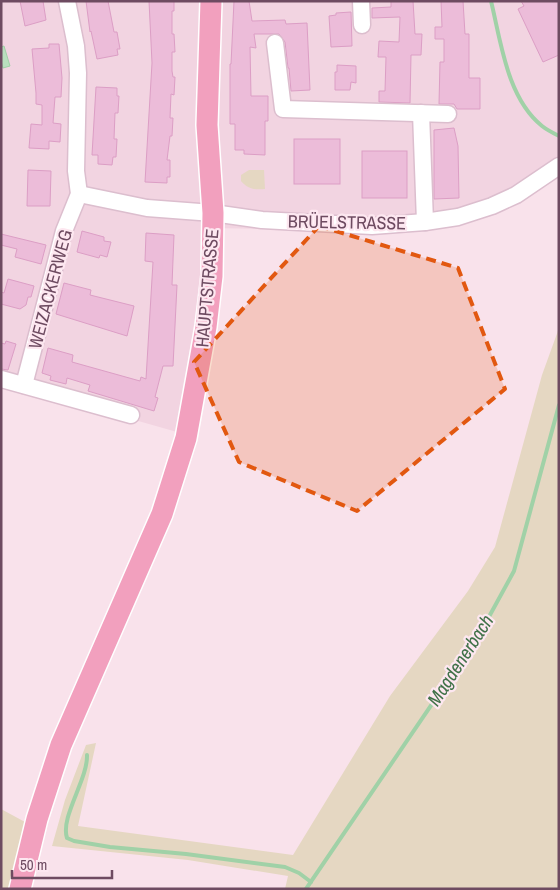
<svg xmlns="http://www.w3.org/2000/svg" width="560" height="890" viewBox="0 0 560 890" font-family="'Archivo Narrow',sans-serif">
<style>
.residential{fill:#f2d4e1}
.green{fill:#e5d7c2}
.water{fill:#b9e0be;stroke:#a0d1a7}
.lines{fill:none;stroke-linecap:round;stroke-linejoin:round}
.stream{stroke:#a0d1a7;stroke-width:4}
.building{fill:#ecbcd9;stroke:#dc9ec5}
.minor-casing{stroke:#dcbece;stroke-width:19}
.major-casing{stroke:#fff;stroke-width:24}
.minor{stroke:#fff;stroke-width:16}
.major{stroke:#f2a0be;stroke-width:21}
.marked{fill:#e25810;fill-opacity:0.2;stroke:#e25810;stroke-width:4;stroke-dasharray:10 6;stroke-linejoin:round}
.labels{text-anchor:middle;dominant-baseline:central;stroke-width:4.5;stroke-linejoin:round;paint-order:stroke}
.street-label{font-size:18px;fill:#6e4b61;stroke:#fde7f0}
.water-label{font-size:19px;font-style:italic;fill:#417249;stroke:#fde7f0}
</style>
<rect width="100%" height="100%" fill="#f9e2eb"/>
<!-- residential -->
<path class="residential" d="M 1,1 L 559,1 L 559,177 L 509,208 L 474,220 L 322,230 L 209,228 L 177,432 L 1,382 Z"/>
<!-- green -->
<g class="green">
<path d="M 264,170 L 265,189 C 254,190 248,189 241,181 L 241,175 L 249,170 Z"/>
<path d="M 559,328 L 559,889 L 285,889 L 288,876 L 188,860 L 52,846 L 65,800 L 86,745 L 96,743 L 78,826 L 293,855 L 390,696 L 468,591 L 495,547 L 542,375 Z"/>
<path d="M 1,809 L 25,822 L 15,889 L 1,889 Z"/>
</g>
<!-- water -->
<path class="water" d="M 4,46 L 10,66 L 3,68 L 1,61 L 1,47 Z"/>
<g class="lines">
<!-- stream -->
<g class="stream">
<path d="M 491,1 C 501,42 507,98 542,126 C 547,130 553,133 559,136"/>
<path d="M 87,755 C 88,779 60,817 67,838 L 74,841 L 110,847 L 186,854 L 285,867 L 299,873 L 311,882"/>
<path d="M 306,889 L 479,635 L 514,571 L 559,405"/>
</g>
</g>
<!-- building -->
<g class="building">
<path d="M 20,1 L 43,1 L 46,20 L 25,26 Z"/>
<path d="M 86,1 L 108,1 L 114,32 L 117,32 L 120,49 L 117,49 L 118,55 L 97,59 L 91,31 L 90,32 Z"/>
<path d="M 149,1 L 174,1 L 174,11 L 172,11 L 172,34 L 174,34 L 175,52 L 172,52 L 172,71 L 173,77 L 175,77 L 174,95 L 171,94 L 170,118 L 173,118 L 172,136 L 170,136 L 167,160 L 170,160 L 170,177 L 167,177 L 167,183 L 145,182 L 152,63 Z"/>
<path d="M 234,1 L 249,1 L 252,21 L 285,20 L 286,24 L 307,23 L 310,90 L 291,91 L 289,68 L 288,68 L 285,42 L 279,34 L 254,34 L 256,48 L 250,47 L 251,96 L 268,96 L 268,121 L 265,121 L 265,155 L 244,154 L 244,150 L 235,150 L 235,124 L 230,124 L 230,64 L 231,64 Z"/>
<path d="M 391,1 L 413,1 L 415,34 L 422,34 L 421,55 L 411,55 L 410,103 L 379,102 L 379,91 L 385,91 L 386,57 L 378,57 L 379,41 L 399,42 L 400,17 L 372,18 L 372,8 L 391,7 Z"/>
<path d="M 441,1 L 463,1 L 465,34 L 469,34 L 469,78 L 480,78 L 480,109 L 457,109 L 454,104 L 439,104 L 440,62 L 444,62 L 444,39 L 435,39 L 435,27 L 442,27 Z"/>
<path d="M 521,1 L 559,1 L 559,55 L 543,62 L 518,9 L 524,6 Z"/>
<path d="M 351,12 L 352,46 L 331,47 L 329,16 L 336,15 L 336,13 Z"/>
<path d="M 49,44 L 59,44 L 62,78 L 61,97 L 55,97 L 53,123 L 61,124 L 60,142 L 49,141 L 49,149 L 29,148 L 31,124 L 42,125 L 42,105 L 36,104 L 36,93 L 32,49 L 49,48 Z"/>
<path d="M 337,65 L 356,66 L 356,83 L 351,82 L 350,90 L 335,90 L 335,72 L 337,72 Z"/>
<path d="M 96,87 L 117,88 L 117,96 L 119,96 L 118,113 L 115,113 L 114,139 L 117,139 L 116,157 L 113,157 L 112,165 L 98,164 L 98,155 L 92,155 Z"/>
<path d="M 454,128 L 458,146 L 459,198 L 434,199 L 434,130 Z"/>
<rect x="294" y="139" width="46" height="45"/>
<rect x="362" y="151" width="45" height="47"/>
<path d="M 28,170 L 51,171 L 50,206 L 27,206 Z"/>
<path d="M 82,231 L 104,237 L 104,241 L 111,242 L 107,257 L 100,255 L 99,258 L 77,252 Z"/>
<path d="M 146,233 L 174,235 L 172,285 L 177,285 L 173,366 L 163,366 L 155,397 L 158,398 L 154,411 L 88,391 L 90,385 L 67,378 L 66,384 L 50,380 L 51,376 L 42,373 L 48,348 L 73,355 L 72,362 L 140,381 L 141,377 L 146,379 L 153,262 L 145,261 Z"/>
<path d="M 1,234 L 46,245 L 41,264 L 15,257 L 17,249 L 1,245 Z"/>
<path d="M 8,279 L 34,286 L 31,297 L 28,297 L 26,305 L 20,309 L 1,304 L 1,292 L 4,293 Z"/>
<path d="M 64,283 L 91,290 L 90,295 L 134,306 L 127,336 L 56,314 Z"/>
<path d="M 6,341 L 16,344 L 8,370 L 1,369 L 1,343 L 5,344 Z"/>
</g>
<g class="lines">
<!-- minor casing -->
<g class="minor-casing">
<g id="minor">
<path d="M 361,1 L 362,25"/>
<path d="M 275,43 L 283,109 L 448,114"/>
<path d="M 421,113 L 425,222"/>
<path d="M 79,194 L 147,208 L 213,213 L 262,220 L 372,226 L 425,222 L 458,217 L 492,206 L 516,195 L 559,166"/>
<path d="M 1,379 L 131,415"/>
<path d="M 24,385 L 64,231 L 79,194 L 76,171 L 78,73 L 76,46 L 67,1"/>
</g>
</g>
<!-- major casing -->
<g class="major-casing">
<path id="major" d="M 20,889 L 37,819 L 61,745 L 162,514 L 186,438 L 206,327 L 212,276 L 213,213 L 207,125 L 211,1"/>
</g>
<!-- minor -->
<use href="#minor" class="minor"/>
<!-- major -->
<use href="#major" class="major"/>
</g>
<!-- marked area -->
<path class="marked" d="M 319,226 L 458,268 L 505,389 L 357,511 L 239,462 L 194,362 Z"/>
<g class="labels">
<!-- street labels -->
<g class="street-label">
<text transform="translate(347 222) rotate(1)">BRÜELSTRASSE</text>
<text transform="translate(207 288) rotate(-85)">HAUPTSTRASSE</text>
<text transform="translate(50 289) rotate(-75)">WEIZACKERWEG</text>
</g>
<!-- water labels -->
<g class="water-label">
<text transform="translate(460 660) rotate(-57)">Magdenerbach</text>
</g>
</g>
<!-- border -->
<rect width="560" height="890" fill="none" stroke="#6e4b61" stroke-width="5"/>
<!-- scale -->
<path d="M12 870v8h100v-8" fill="none" stroke="#6e4b61" stroke-width="2.5"/>
<text x="20" y="870" font-size="15" fill="#6e4b61" stroke="#fde7f0" stroke-width="4" paint-order="stroke">50 m</text>
</svg>
